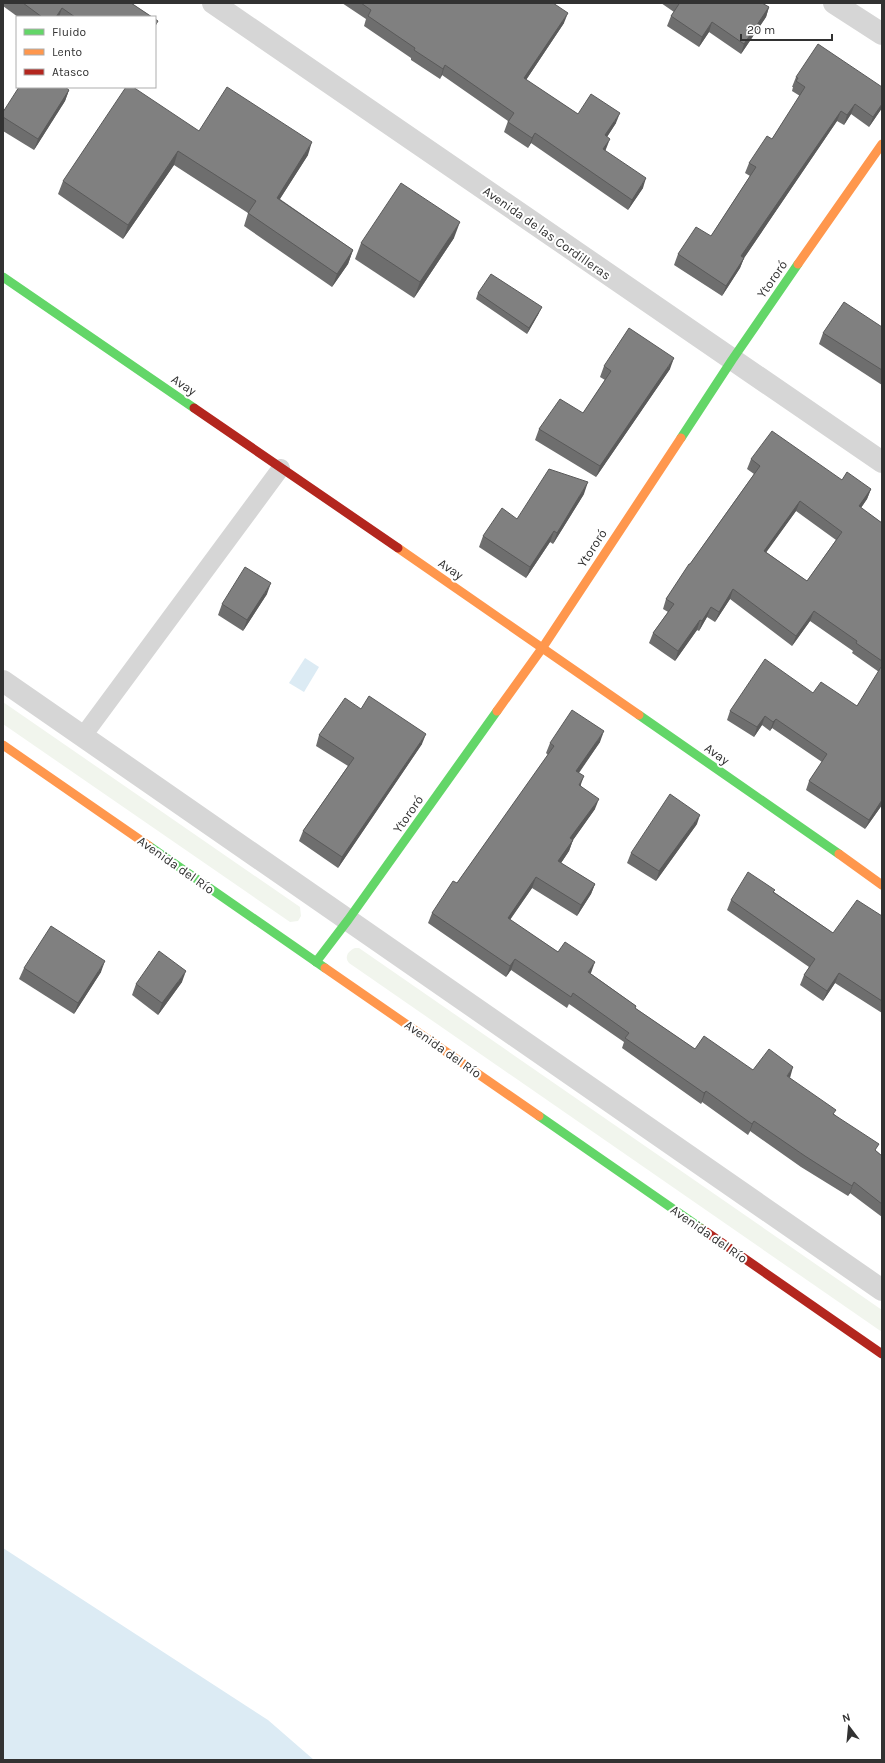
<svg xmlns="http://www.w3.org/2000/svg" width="885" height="1763" viewBox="0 0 885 1763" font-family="Karla,sans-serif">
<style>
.green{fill:#f1f5ed}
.water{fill:#dcebf4}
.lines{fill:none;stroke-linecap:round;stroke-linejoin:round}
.lane{stroke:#d6d6d6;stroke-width:18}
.street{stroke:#d6d6d6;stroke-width:22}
.fast{stroke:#63d668;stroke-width:9}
.slow{stroke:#ff974d;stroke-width:9}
.jam{stroke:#b3261e;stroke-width:9}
.wall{fill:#6e6e6e;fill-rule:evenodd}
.shaded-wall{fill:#5a5a5a}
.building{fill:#808080;stroke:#5a5a5a;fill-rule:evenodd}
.labels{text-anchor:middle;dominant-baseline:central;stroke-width:4;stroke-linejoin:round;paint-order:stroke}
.street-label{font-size:13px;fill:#323232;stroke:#fff}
</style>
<rect width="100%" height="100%" fill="#fff"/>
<!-- green -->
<g class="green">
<path d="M 3,702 L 300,907 L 301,916 L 298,921 L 290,922 L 3,724 Z"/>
<path d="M 355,948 L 359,948 L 882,1310 L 882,1332 L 349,963 C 344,957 348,951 355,948 Z"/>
</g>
<!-- water -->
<g class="water">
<path d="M 305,658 L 319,667 L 304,692 L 289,683 Z"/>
<path d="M 3,1548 L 268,1720 L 314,1760 L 3,1760 Z"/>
</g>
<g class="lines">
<!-- lane -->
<path class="lane" d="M 83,736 L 281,468"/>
<!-- street -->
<g class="street">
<path d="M 213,3 L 882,462"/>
<path d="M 834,3 L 882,34"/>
<path d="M 3,681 L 882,1290"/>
</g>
<!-- fast -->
<g class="fast">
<path d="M 3,277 L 194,408"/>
<path d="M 681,438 L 732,360 L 798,264"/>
<path d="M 639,715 L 839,854"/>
<path d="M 149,846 L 325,968"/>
<path d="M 316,962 L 348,920 L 497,711"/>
<path d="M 539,1116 L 702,1229"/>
</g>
<!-- slow -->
<g class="slow">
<path d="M 798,264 L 882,144"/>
<path d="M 398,548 L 639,715"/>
<path d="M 497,711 L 543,647 L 681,438"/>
<path d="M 3,745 L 149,846"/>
<path d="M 839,854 L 882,885"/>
<path d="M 325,968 L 539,1116"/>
</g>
<!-- jam -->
<g class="jam">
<path d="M 194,408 L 398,548"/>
<path d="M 702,1229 L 882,1354"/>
</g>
</g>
<!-- wall -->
<g class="wall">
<path d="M 3,3 L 131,3 L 152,17 L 18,17 L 3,6 Z"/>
<path d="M 342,3 L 553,3 L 564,23 L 526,80 L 578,114 L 616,123 L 607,137 L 606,149 L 605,151 L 643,188 L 628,210 L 531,143 L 528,148 L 504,132 L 508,121 L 442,75 L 440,79 L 411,60 L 411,58 L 364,26 L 366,19 Z"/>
<path d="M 661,3 L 762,3 L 769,7 L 766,17 L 741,54 L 709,32 L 699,47 L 667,26 L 671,16 L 674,12 Z"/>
<path d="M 796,77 L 882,87 L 882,108 L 869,127 L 851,114 L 844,125 L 837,121 L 744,258 L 740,268 L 722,296 L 674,265 L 678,254 L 711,236 L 750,176 L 745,173 L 749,163 L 772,139 L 800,96 L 792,91 L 793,87 L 792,87 Z"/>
<path d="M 69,90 L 65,101 L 34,150 L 3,131 L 3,112 Z"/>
<path d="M 199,131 L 308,155 L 280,199 L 353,250 L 348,264 L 332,287 L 244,226 L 248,213 L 174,165 L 123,239 L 58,194 L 63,181 Z"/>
<path d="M 454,238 L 414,298 L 355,259 L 361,243 Z"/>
<path d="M 478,293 L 539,313 L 527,334 L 476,299 Z"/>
<path d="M 882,327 L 882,385 L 819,344 L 823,333 Z"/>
<path d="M 604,366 L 670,369 L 596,477 L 535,440 L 539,429 L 583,413 L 605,380 L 600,377 Z"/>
<path d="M 751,459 L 842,480 L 871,489 L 867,499 L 861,508 L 882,523 L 882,805 L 865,829 L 806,790 L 809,781 L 822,762 L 772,728 L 770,731 L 762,725 L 754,737 L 727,720 L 730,711 L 813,693 L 857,706 L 879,672 L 852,653 L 853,651 L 810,621 L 792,646 L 730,599 L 715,622 L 707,617 L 699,631 L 697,630 L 675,661 L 649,643 L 653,633 L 668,612 L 663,609 L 666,599 L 690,564 L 754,474 L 747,469 ZM 796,511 L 836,540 L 807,581 L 766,552 Z"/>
<path d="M 584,494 L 553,544 L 550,542 L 526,578 L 479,547 L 483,536 L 517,519 Z"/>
<path d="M 267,594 L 243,631 L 218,615 L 222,604 Z"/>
<path d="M 361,709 L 422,744 L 338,868 L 299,841 L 303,831 L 348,766 L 316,746 L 319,735 Z"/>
<path d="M 600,742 L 579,773 L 581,786 L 595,809 L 573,840 L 569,851 L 561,863 L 595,884 L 591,894 L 577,916 L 532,888 L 510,920 L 590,973 L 636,1006 L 635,1008 L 695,1049 L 753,1070 L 790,1078 L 834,1114 L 882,1156 L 882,1217 L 850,1193 L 848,1196 L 801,1167 L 750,1131 L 748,1135 L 702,1102 L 701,1104 L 622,1048 L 624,1042 L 569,1004 L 567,1008 L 511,970 L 506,977 L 428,923 L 432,913 L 457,883 L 548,755 L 546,753 L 550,743 Z"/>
<path d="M 697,824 L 656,881 L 627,863 L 631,853 Z"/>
<path d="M 774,892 L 833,933 L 882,916 L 882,1013 L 835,983 L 823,1001 L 800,985 L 804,975 L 809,967 L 727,910 L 731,900 Z"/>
<path d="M 24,968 L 101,972 L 74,1014 L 19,979 Z"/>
<path d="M 182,982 L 158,1015 L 132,995 L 136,984 Z"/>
</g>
<!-- shaded-wall -->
<g class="shaded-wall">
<path d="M 769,7 L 766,17 L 741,54 L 744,44 Z"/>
<path d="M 62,8 L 59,17 L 56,17 Z"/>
<path d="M 568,13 L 564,23 L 520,89 L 524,78 Z"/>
<path d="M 712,22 L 709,32 L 699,47 L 702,37 Z"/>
<path d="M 445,65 L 442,75 L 440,79 L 443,69 Z"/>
<path d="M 69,90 L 65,101 L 34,150 L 38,139 Z"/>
<path d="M 855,104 L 851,114 L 844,125 L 847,115 Z"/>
<path d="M 882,104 L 882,108 L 869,127 L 873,117 Z"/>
<path d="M 841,111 L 837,121 L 738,267 L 741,256 Z"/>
<path d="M 620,113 L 616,123 L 601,146 L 605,135 Z"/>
<path d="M 535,133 L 531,143 L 528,148 L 532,138 Z"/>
<path d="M 610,139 L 606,149 L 599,159 L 603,149 Z"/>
<path d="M 312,142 L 308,155 L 272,211 L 277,198 Z"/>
<path d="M 178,151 L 174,165 L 123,239 L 128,225 Z"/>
<path d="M 646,178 L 643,188 L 628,210 L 632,200 Z"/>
<path d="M 460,222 L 454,238 L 414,298 L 420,282 Z"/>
<path d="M 353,250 L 348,264 L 332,287 L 337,274 Z"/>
<path d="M 744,258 L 740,268 L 722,296 L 726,286 Z"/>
<path d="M 542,307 L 539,313 L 527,334 L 529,328 Z"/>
<path d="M 674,358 L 670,369 L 596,477 L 600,466 Z"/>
<path d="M 588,482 L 584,494 L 553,544 L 557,533 Z"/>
<path d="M 871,489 L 867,499 L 855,516 L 859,506 Z"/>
<path d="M 800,501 L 796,511 L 760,561 L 764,551 Z"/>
<path d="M 554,531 L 550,542 L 526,578 L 530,567 Z"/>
<path d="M 271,583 L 267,594 L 243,631 L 247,620 Z"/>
<path d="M 733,589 L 730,599 L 715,622 L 719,612 Z"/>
<path d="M 711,607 L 707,617 L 699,631 L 702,621 Z"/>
<path d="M 814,611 L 810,621 L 792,646 L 796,636 Z"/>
<path d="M 700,620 L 697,630 L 675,661 L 678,651 Z"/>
<path d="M 765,716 L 762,725 L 754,737 L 757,727 Z"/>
<path d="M 776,719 L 772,728 L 770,731 L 773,722 Z"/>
<path d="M 604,731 L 600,742 L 572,782 L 576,771 Z"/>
<path d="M 426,734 L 422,744 L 338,868 L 342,857 Z"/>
<path d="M 584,776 L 580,787 L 579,785 Z"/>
<path d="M 599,799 L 595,809 L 573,840 L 569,851 L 555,872 L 558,861 L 570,838 Z"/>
<path d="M 882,800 L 882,805 L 865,829 L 869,820 Z"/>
<path d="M 700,815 L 697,824 L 656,881 L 659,871 Z"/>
<path d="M 536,877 L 532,888 L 504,928 L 508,918 Z"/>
<path d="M 595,884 L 591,894 L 577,916 L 581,905 Z"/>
<path d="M 515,959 L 511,970 L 506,977 L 510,966 Z"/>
<path d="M 105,961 L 101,972 L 74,1014 L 78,1003 Z"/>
<path d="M 595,962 L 591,973 L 584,982 L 588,972 Z"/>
<path d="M 186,971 L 182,982 L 158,1015 L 162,1003 Z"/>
<path d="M 839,973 L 835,983 L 823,1001 L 827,991 Z"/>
<path d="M 793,1067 L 790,1078 L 787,1076 Z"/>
<path d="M 706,1091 L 702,1102 L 701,1104 L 704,1093 Z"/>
<path d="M 754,1121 L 750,1131 L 748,1135 L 752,1124 Z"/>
<path d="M 854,1182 L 850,1193 L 848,1196 L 852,1186 Z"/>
</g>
<!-- building -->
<g class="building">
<path d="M 23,3 L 131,3 L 152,17 L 75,17 L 62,8 L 56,17 L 42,17 Z"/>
<path d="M 361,3 L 553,3 L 568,13 L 524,78 L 578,114 L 591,94 L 620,113 L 605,135 L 610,139 L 603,149 L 646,178 L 632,200 L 535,133 L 532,138 L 508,122 L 514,113 L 445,65 L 443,69 L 414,50 L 415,48 L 368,16 L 371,10 Z"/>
<path d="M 678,3 L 762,3 L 769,7 L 744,44 L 712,22 L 702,37 L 671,16 L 679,4 Z"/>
<path d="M 155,19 L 158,21 L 155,26 Z"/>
<path d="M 818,44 L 882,87 L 882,104 L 873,117 L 855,104 L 847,115 L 841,111 L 741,256 L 744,258 L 726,286 L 678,254 L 696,227 L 711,236 L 756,167 L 749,163 L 767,136 L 772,139 L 805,87 L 796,81 L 798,78 L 796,77 Z"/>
<path d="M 19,87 L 65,87 L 69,90 L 38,139 L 3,117 L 3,112 Z"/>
<path d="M 126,87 L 133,87 L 199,131 L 227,87 L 312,142 L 277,198 L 353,250 L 337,274 L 248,213 L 256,201 L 178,151 L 128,225 L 63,181 Z"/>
<path d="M 401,183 L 460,222 L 420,282 L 361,243 Z"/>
<path d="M 491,274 L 542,307 L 529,328 L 478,293 Z"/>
<path d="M 844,302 L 882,327 L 882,370 L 823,333 Z"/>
<path d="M 629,328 L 674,358 L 600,466 L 539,429 L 560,399 L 583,413 L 611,371 L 604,366 Z"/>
<path d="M 772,431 L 842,480 L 847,472 L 871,489 L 859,506 L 882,523 L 882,661 L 856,643 L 857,641 L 814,611 L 796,636 L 733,589 L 719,612 L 711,607 L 702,621 L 700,620 L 678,651 L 653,633 L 674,604 L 666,599 L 689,564 L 690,564 L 760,466 L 751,459 ZM 800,501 L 842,532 L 807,581 L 764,551 Z"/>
<path d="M 549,469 L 588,482 L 557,533 L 554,531 L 530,567 L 483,536 L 502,508 L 517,519 Z"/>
<path d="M 245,567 L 271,583 L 247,620 L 222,604 Z"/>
<path d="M 765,659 L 813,693 L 821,682 L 857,706 L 881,667 L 882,668 L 882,724 L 881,725 L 882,726 L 882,800 L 869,820 L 809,781 L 827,754 L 776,719 L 773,722 L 765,716 L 757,727 L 730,711 Z"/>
<path d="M 369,696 L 426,734 L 342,857 L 303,831 L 354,758 L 319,735 L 345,698 L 361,709 Z"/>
<path d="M 572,710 L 604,731 L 576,771 L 584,776 L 579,785 L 599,799 L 570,838 L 573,840 L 558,861 L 595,884 L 581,905 L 536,877 L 508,918 L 558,952 L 565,942 L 595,962 L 588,972 L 636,1006 L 635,1008 L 695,1049 L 704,1036 L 753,1070 L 769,1049 L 793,1067 L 787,1076 L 836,1110 L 833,1114 L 879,1144 L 875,1150 L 882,1156 L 882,1204 L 854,1182 L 852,1186 L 805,1156 L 754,1121 L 752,1124 L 706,1091 L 704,1093 L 625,1038 L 629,1033 L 573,993 L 571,997 L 515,959 L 510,966 L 432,913 L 453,881 L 457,883 L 554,746 L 550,743 Z"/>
<path d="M 670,794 L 700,815 L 659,871 L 631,853 Z"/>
<path d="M 748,872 L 775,890 L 773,892 L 833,933 L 857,900 L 882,916 L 882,1001 L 839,973 L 827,991 L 804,975 L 815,959 L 731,900 Z"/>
<path d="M 51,926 L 105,961 L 78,1003 L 24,968 Z"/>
<path d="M 159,951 L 186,971 L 162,1003 L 136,984 Z"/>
</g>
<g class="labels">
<!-- street labels -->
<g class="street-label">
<text transform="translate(547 233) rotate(35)">Avenida de las Cordilleras</text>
<text transform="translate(772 279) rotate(-55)">Ytororó</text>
<text transform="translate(184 385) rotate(34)">Avay</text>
<text transform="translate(592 548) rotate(-57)">Ytororó</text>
<text transform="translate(451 569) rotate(34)">Avay</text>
<text transform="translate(717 754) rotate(35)">Avay</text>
<text transform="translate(408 814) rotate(-55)">Ytororó</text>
<text transform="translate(176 865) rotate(35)">Avenida del Río</text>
<text transform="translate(443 1049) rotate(35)">Avenida del Río</text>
<text transform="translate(709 1234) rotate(35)">Avenida del Río</text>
</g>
</g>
<!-- border -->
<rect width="885" height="1763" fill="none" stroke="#323232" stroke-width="8"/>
<!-- legend -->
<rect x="16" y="16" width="140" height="72" fill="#ffffff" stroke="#adadad"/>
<rect x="24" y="29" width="20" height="6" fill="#63d668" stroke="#adadad"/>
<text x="52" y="36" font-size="12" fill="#323232">Fluido</text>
<rect x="24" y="49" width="20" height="6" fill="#ff974d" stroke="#adadad"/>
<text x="52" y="56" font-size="12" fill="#323232">Lento</text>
<rect x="24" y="69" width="20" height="6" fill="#b3261e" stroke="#adadad"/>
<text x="52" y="76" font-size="12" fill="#323232">Atasco</text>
<!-- north arrow -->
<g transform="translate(849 1727) rotate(344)" stroke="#ffffff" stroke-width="3" paint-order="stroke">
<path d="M0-3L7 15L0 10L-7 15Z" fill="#323232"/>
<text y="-6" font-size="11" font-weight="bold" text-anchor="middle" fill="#323232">N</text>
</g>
<!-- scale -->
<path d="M741 34v6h91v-6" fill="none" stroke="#323232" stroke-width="2"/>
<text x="747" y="34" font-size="12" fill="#323232" stroke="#ffffff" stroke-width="3" paint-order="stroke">20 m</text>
</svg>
